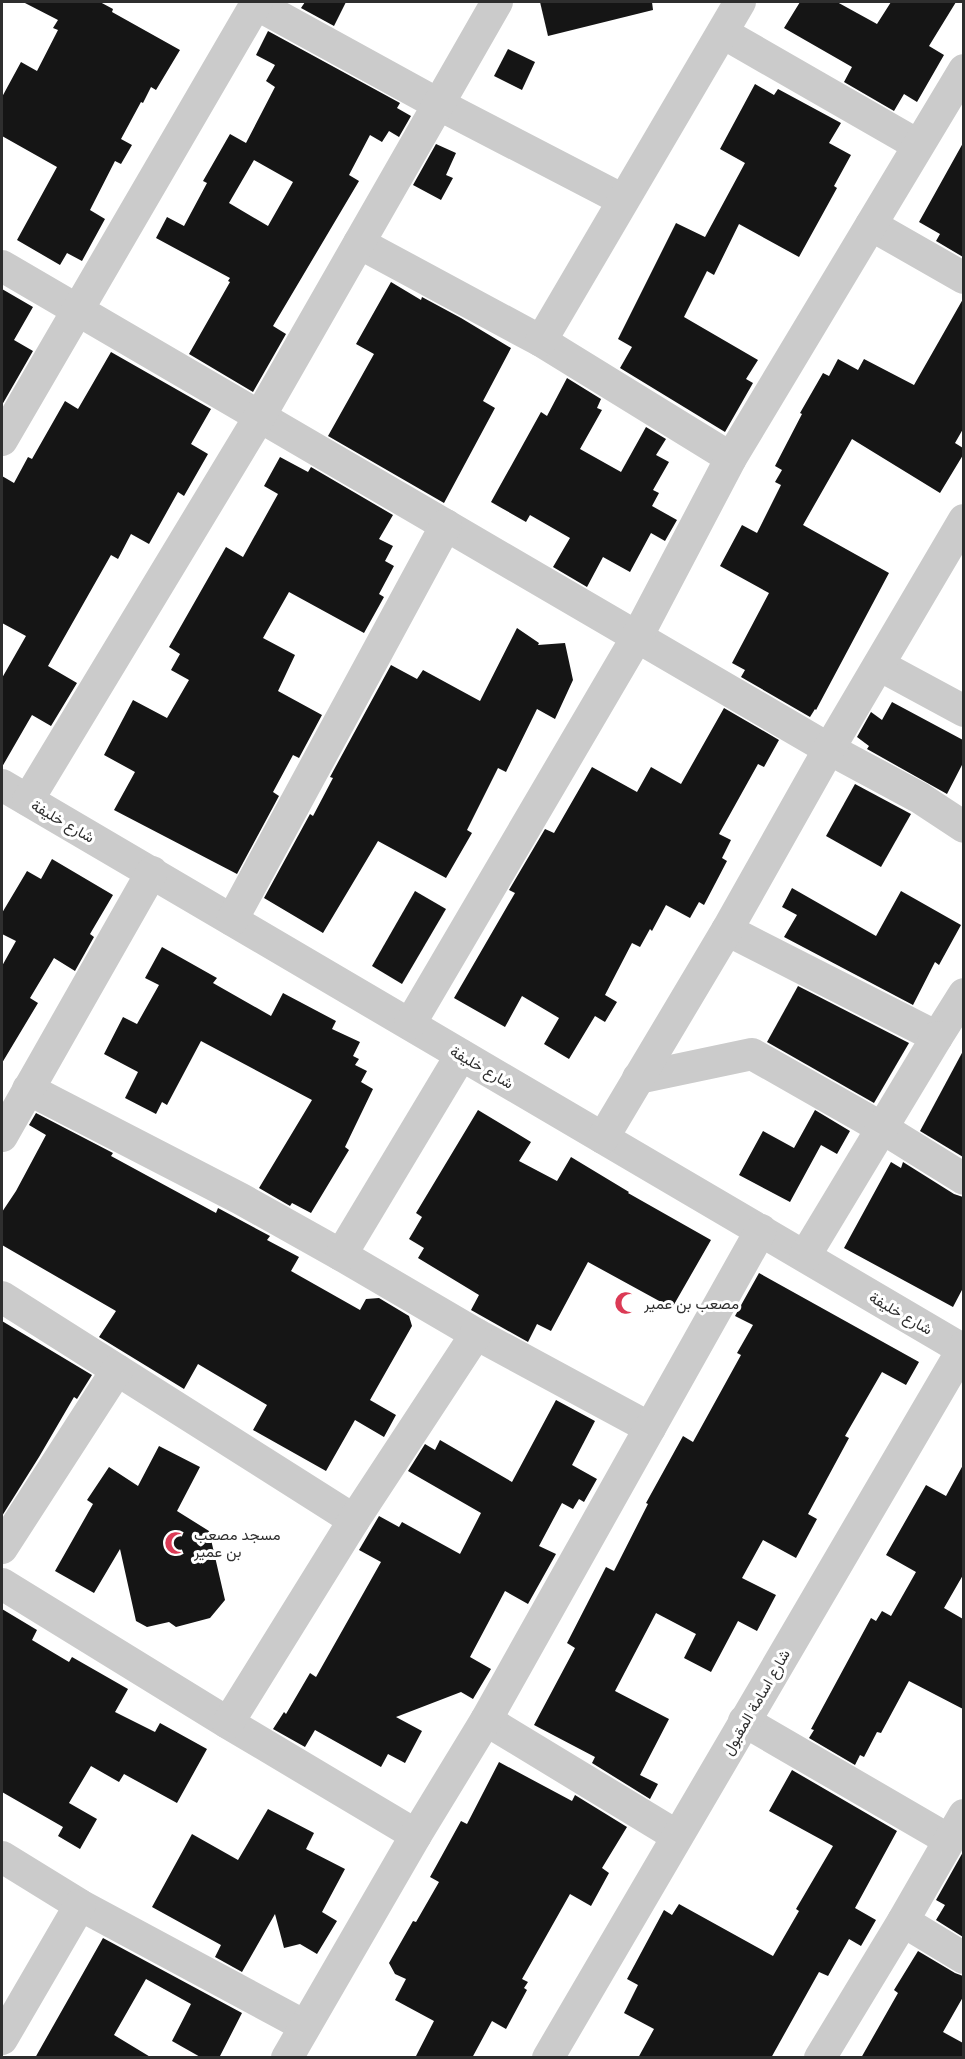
<svg xmlns="http://www.w3.org/2000/svg" width="965" height="2059" viewBox="0 0 965 2059" font-family="Quicksand,Vazirmatn,sans-serif">
<style>
.building{fill:#151515;fill-rule:evenodd}
.lines{fill:none;stroke-linecap:round;stroke-linejoin:round}
.minor{stroke:#cbcbcb;stroke-width:32}
.labels{text-anchor:middle;dominant-baseline:central;stroke-width:6;stroke-linejoin:round;paint-order:stroke}
.street-label{font-size:15px;fill:#2e2e2e;stroke:#fff}
.poi-label{font-size:15px;fill:#2e2e2e;stroke:#fff;text-anchor:start}
</style>
<rect width="100%" height="100%" fill="#fff"/>
<!-- building -->
<g class="building">
<path d="M 23,2 L 100,2 L 113,9 L 112,12 L 180,50 L 156,90 L 151,87 L 143,103 L 141,102 L 121,139 L 132,145 L 121,164 L 115,161 L 90,210 L 105,219 L 82,261 L 67,253 L 60,265 L 17,240 L 57,167 L 2,136 L 2,97 L 21,62 L 37,71 L 58,30 L 53,28 L 58,20 Z"/>
<path d="M 305,2 L 346,2 L 334,26 L 301,8 Z"/>
<path d="M 540,2 L 652,2 L 653,10 L 548,36 Z"/>
<path d="M 800,2 L 837,2 L 877,24 L 891,2 L 956,2 L 929,46 L 944,55 L 917,102 L 904,94 L 894,111 L 844,82 L 852,67 L 784,28 Z"/>
<path d="M 268,31 L 400,103 L 397,108 L 411,116 L 399,137 L 389,131 L 382,142 L 370,135 L 349,175 L 359,181 L 273,326 L 286,334 L 253,392 L 189,354 L 230,282 L 228,281 L 230,278 L 156,238 L 167,217 L 184,226 L 207,183 L 203,181 L 230,134 L 246,143 L 275,87 L 266,81 L 275,65 L 256,55 ZM 254,160 L 293,182 L 268,226 L 229,203 Z"/>
<path d="M 508,49 L 535,62 L 522,90 L 494,76 Z"/>
<path d="M 755,84 L 774,95 L 778,89 L 841,123 L 829,143 L 851,155 L 834,186 L 837,188 L 799,257 L 739,224 L 714,275 L 707,271 L 684,317 L 758,360 L 746,379 L 753,383 L 725,432 L 620,368 L 632,347 L 618,339 L 676,223 L 705,237 L 745,163 L 720,149 Z"/>
<path d="M 963,143 L 963,257 L 936,241 L 940,234 L 919,222 Z"/>
<path d="M 436,144 L 456,153 L 446,175 L 453,178 L 441,200 L 413,185 Z"/>
<path d="M 391,282 L 421,300 L 422,297 L 461,318 L 511,348 L 483,401 L 495,408 L 444,503 L 328,436 L 374,354 L 356,344 Z"/>
<path d="M 2,289 L 33,307 L 14,340 L 33,351 L 2,405 Z"/>
<path d="M 963,299 L 963,429 L 955,443 L 963,448 L 963,455 L 940,493 L 852,439 L 803,525 L 889,573 L 816,710 L 815,709 L 810,717 L 741,677 L 745,670 L 732,663 L 769,593 L 720,566 L 742,525 L 757,533 L 781,485 L 775,482 L 782,470 L 775,466 L 802,414 L 800,413 L 823,373 L 829,376 L 838,359 L 858,370 L 864,359 L 914,385 Z"/>
<path d="M 111,352 L 211,409 L 191,444 L 208,454 L 184,496 L 178,492 L 149,544 L 131,534 L 118,559 L 111,555 L 48,666 L 77,683 L 51,726 L 32,715 L 2,767 L 2,678 L 26,636 L 2,623 L 2,476 L 14,483 L 28,457 L 32,459 L 65,401 L 78,409 Z"/>
<path d="M 567,378 L 601,399 L 597,408 L 602,410 L 580,449 L 621,472 L 646,427 L 666,439 L 656,455 L 669,462 L 653,490 L 659,493 L 652,506 L 677,520 L 665,541 L 651,533 L 630,572 L 603,557 L 587,587 L 553,567 L 570,538 L 530,515 L 526,522 L 491,502 L 541,412 L 547,416 Z"/>
<path d="M 280,457 L 308,472 L 311,467 L 393,515 L 379,539 L 393,546 L 385,561 L 394,566 L 379,594 L 384,597 L 364,633 L 289,592 L 263,638 L 295,655 L 278,691 L 322,715 L 299,758 L 293,755 L 273,792 L 279,796 L 237,874 L 114,810 L 135,772 L 104,755 L 133,700 L 167,718 L 189,680 L 171,670 L 180,654 L 169,647 L 226,547 L 243,557 L 278,494 L 264,486 Z"/>
<path d="M 517,628 L 539,643 L 538,645 L 565,643 L 573,680 L 555,719 L 537,709 L 506,772 L 498,768 L 467,830 L 472,833 L 446,878 L 378,841 L 323,933 L 264,898 L 310,814 L 313,816 L 333,778 L 330,777 L 391,665 L 417,679 L 423,670 L 480,701 Z"/>
<path d="M 892,702 L 963,740 L 963,763 L 947,794 L 867,749 L 869,746 L 857,737 L 871,712 L 882,720 Z"/>
<path d="M 724,708 L 779,740 L 764,767 L 758,764 L 719,834 L 731,840 L 722,858 L 727,861 L 704,905 L 699,902 L 690,918 L 666,905 L 652,931 L 650,929 L 640,947 L 632,943 L 605,995 L 617,1002 L 605,1022 L 595,1016 L 569,1059 L 544,1044 L 559,1018 L 522,996 L 505,1027 L 454,998 L 515,893 L 509,890 L 545,829 L 554,833 L 592,767 L 637,792 L 651,767 L 681,784 Z"/>
<path d="M 855,784 L 911,814 L 881,867 L 826,836 Z"/>
<path d="M 52,859 L 113,895 L 90,934 L 94,937 L 75,971 L 54,958 L 30,998 L 38,1003 L 2,1063 L 2,966 L 16,941 L 2,934 L 2,913 L 27,871 L 41,879 Z"/>
<path d="M 792,888 L 876,936 L 901,891 L 961,925 L 939,965 L 935,962 L 913,1005 L 784,937 L 797,915 L 782,907 Z"/>
<path d="M 415,891 L 446,909 L 402,984 L 372,966 Z"/>
<path d="M 162,947 L 217,978 L 213,983 L 271,1016 L 283,993 L 336,1021 L 332,1029 L 360,1042 L 353,1056 L 359,1059 L 355,1065 L 367,1071 L 361,1082 L 373,1089 L 345,1147 L 349,1150 L 311,1213 L 292,1203 L 290,1206 L 259,1188 L 312,1100 L 201,1041 L 167,1105 L 162,1102 L 156,1114 L 125,1098 L 138,1072 L 104,1054 L 123,1017 L 137,1024 L 159,985 L 145,978 Z"/>
<path d="M 798,986 L 909,1043 L 874,1103 L 767,1042 Z"/>
<path d="M 963,1051 L 963,1157 L 920,1131 Z"/>
<path d="M 478,1110 L 531,1142 L 519,1161 L 557,1181 L 571,1157 L 629,1192 L 628,1193 L 711,1240 L 672,1308 L 588,1262 L 551,1331 L 537,1324 L 528,1342 L 471,1310 L 479,1295 L 418,1258 L 424,1248 L 409,1239 L 422,1217 L 416,1213 Z"/>
<path d="M 815,1110 L 850,1131 L 837,1154 L 821,1145 L 790,1202 L 739,1175 L 763,1131 L 794,1148 Z"/>
<path d="M 36,1113 L 113,1153 L 111,1156 L 216,1213 L 218,1208 L 270,1236 L 267,1240 L 299,1257 L 291,1271 L 360,1310 L 366,1299 L 379,1298 L 409,1316 L 412,1326 L 370,1400 L 396,1415 L 384,1437 L 355,1420 L 326,1471 L 253,1430 L 267,1405 L 198,1364 L 184,1389 L 99,1337 L 116,1311 L 2,1245 L 2,1212 L 16,1191 L 46,1135 L 29,1125 Z"/>
<path d="M 891,1162 L 901,1168 L 903,1162 L 954,1194 L 963,1197 L 963,1288 L 953,1307 L 844,1248 Z"/>
<path d="M 759,1273 L 919,1362 L 906,1385 L 882,1372 L 845,1436 L 849,1438 L 808,1514 L 817,1519 L 796,1558 L 763,1540 L 742,1578 L 776,1595 L 757,1631 L 738,1621 L 711,1672 L 684,1658 L 696,1634 L 656,1613 L 615,1691 L 669,1719 L 640,1775 L 658,1784 L 650,1799 L 592,1763 L 595,1757 L 534,1725 L 575,1648 L 567,1643 L 606,1567 L 614,1571 L 648,1504 L 646,1503 L 683,1436 L 693,1442 L 741,1355 L 737,1353 L 753,1325 L 735,1316 Z"/>
<path d="M 2,1321 L 92,1375 L 77,1399 L 74,1397 L 39,1457 L 2,1516 Z"/>
<path d="M 556,1400 L 595,1421 L 572,1465 L 597,1479 L 584,1502 L 579,1499 L 573,1509 L 562,1503 L 539,1546 L 556,1554 L 528,1604 L 505,1591 L 470,1657 L 491,1669 L 473,1699 L 461,1692 L 396,1717 L 422,1731 L 405,1763 L 388,1754 L 381,1767 L 315,1730 L 305,1747 L 273,1729 L 284,1712 L 286,1714 L 310,1673 L 316,1677 L 381,1562 L 359,1550 L 379,1516 L 399,1527 L 402,1522 L 460,1554 L 481,1513 L 408,1471 L 425,1444 L 435,1450 L 440,1440 L 512,1482 Z"/>
<path d="M 159,1446 L 200,1467 L 177,1511 L 209,1531 L 225,1600 L 210,1618 L 176,1627 L 169,1622 L 147,1627 L 136,1621 L 120,1549 L 94,1593 L 55,1571 L 93,1504 L 87,1500 L 109,1467 L 138,1486 Z"/>
<path d="M 963,1465 L 963,1575 L 944,1608 L 963,1619 L 963,1709 L 909,1681 L 881,1733 L 877,1732 L 864,1757 L 860,1755 L 855,1765 L 809,1738 L 814,1730 L 811,1729 L 871,1618 L 876,1621 L 882,1611 L 891,1616 L 916,1572 L 886,1555 L 926,1485 L 946,1496 Z"/>
<path d="M 2,1609 L 37,1630 L 32,1640 L 69,1662 L 72,1657 L 128,1689 L 115,1712 L 155,1732 L 160,1723 L 207,1749 L 177,1803 L 124,1774 L 119,1782 L 91,1766 L 69,1803 L 97,1819 L 80,1849 L 58,1836 L 63,1827 L 2,1792 Z"/>
<path d="M 499,1762 L 572,1801 L 575,1795 L 627,1827 L 602,1868 L 609,1873 L 591,1906 L 570,1894 L 522,1979 L 528,1982 L 524,1988 L 527,1990 L 506,2029 L 492,2021 L 472,2058 L 415,2058 L 434,2021 L 395,2000 L 406,1979 L 395,1974 L 389,1963 L 413,1921 L 416,1922 L 439,1882 L 430,1877 L 461,1821 L 467,1824 Z"/>
<path d="M 792,1770 L 897,1831 L 855,1908 L 876,1920 L 861,1946 L 849,1939 L 828,1976 L 819,1972 L 771,2058 L 638,2058 L 654,2029 L 624,2013 L 638,1985 L 627,1979 L 664,1910 L 672,1915 L 679,1904 L 773,1956 L 799,1911 L 796,1909 L 833,1846 L 769,1811 Z"/>
<path d="M 268,1809 L 314,1833 L 306,1849 L 345,1869 L 322,1912 L 337,1921 L 317,1954 L 300,1944 L 284,1948 L 275,1914 L 242,1972 L 215,1957 L 221,1945 L 152,1907 L 192,1834 L 238,1860 Z"/>
<path d="M 963,1852 L 963,1937 L 936,1920 L 945,1905 L 936,1900 Z"/>
<path d="M 103,1938 L 242,2013 L 219,2058 L 202,2058 L 172,2041 L 191,2004 L 146,1979 L 114,2035 L 152,2058 L 35,2058 Z"/>
<path d="M 918,1951 L 955,1973 L 963,1976 L 963,1997 L 943,2032 L 963,2043 L 963,2058 L 861,2058 L 898,1993 L 894,1990 Z"/>
</g>
<g class="lines">
<!-- minor -->
<g class="minor">
<path d="M 256,4 L 438,104 L 623,200"/>
<path d="M 723,33 L 918,145"/>
<path d="M 871,225 L 964,278"/>
<path d="M 359,243 L 541,341 L 731,458"/>
<path d="M 2,266 L 829,749 L 920,798 L 964,827"/>
<path d="M 541,341 L 740,2"/>
<path d="M 2,440 L 257,2"/>
<path d="M 879,665 L 964,711"/>
<path d="M 2,785 L 962,1349"/>
<path d="M 28,800 L 260,416 L 497,2"/>
<path d="M 232,920 L 446,525"/>
<path d="M 727,930 L 937,1037 L 964,994"/>
<path d="M 410,1024 L 637,637 L 731,458 L 964,70"/>
<path d="M 638,1078 L 752,1054 L 882,1128 L 964,1179"/>
<path d="M 28,1089 L 241,1199 L 341,1255 L 476,1334 L 650,1428"/>
<path d="M 2,1136 L 152,872"/>
<path d="M 603,1138 L 727,930 L 829,749 L 964,520"/>
<path d="M 341,1255 L 461,1055"/>
<path d="M 805,1256 L 937,1037"/>
<path d="M 2,1297 L 354,1520"/>
<path d="M 2,1548 L 117,1370"/>
<path d="M 2,1584 L 228,1723 L 416,1835"/>
<path d="M 486,1720 L 677,1836"/>
<path d="M 744,1721 L 949,1840"/>
<path d="M 228,1723 L 354,1520 L 476,1334"/>
<path d="M 2,1857 L 80,1905 L 305,2026"/>
<path d="M 903,1921 L 964,1958"/>
<path d="M 2,2039 L 80,1905"/>
<path d="M 287,2058 L 416,1835 L 486,1720 L 761,1230"/>
<path d="M 548,2058 L 964,1347"/>
<path d="M 820,2058 L 903,1921 L 964,1815"/>
</g>
</g>
<!-- icons -->
<defs>
<g id="mosque-bare" transform="scale(1.8)"><path d="M3.5-4.9A6 6 0 1 0 3.5 4.9A5 5 0 1 1 3.5-4.9Z" fill="#db3a55" stroke="#fff" stroke-width="2.5" paint-order="stroke"/></g>
</defs>
<g fill-rule="evenodd">
<use href="#mosque-bare" x="626" y="1303"/>
<use href="#mosque-bare" x="176" y="1543"/>
</g>
<g class="labels">
<!-- street labels -->
<g class="street-label">
<text transform="translate(63 821) rotate(30)">شارع خليفة</text>
<text transform="translate(482 1067) rotate(30)">شارع خليفة</text>
<text transform="translate(901 1313) rotate(30)">شارع خليفة</text>
<text transform="translate(756 1702) rotate(-60)">شارع اسامة المقبول</text>
</g>
<!-- poi labels -->
<g class="poi-label">
<text x="644" y="1303">مصعب بن عمير</text>
<text x="194" y="1534">مسجد مصعب<tspan x="194" dy="17">بن عمير</tspan></text>
</g>
</g>
<!-- border -->
<rect width="965" height="2059" fill="none" stroke="#2e2e2e" stroke-width="6"/>
</svg>
